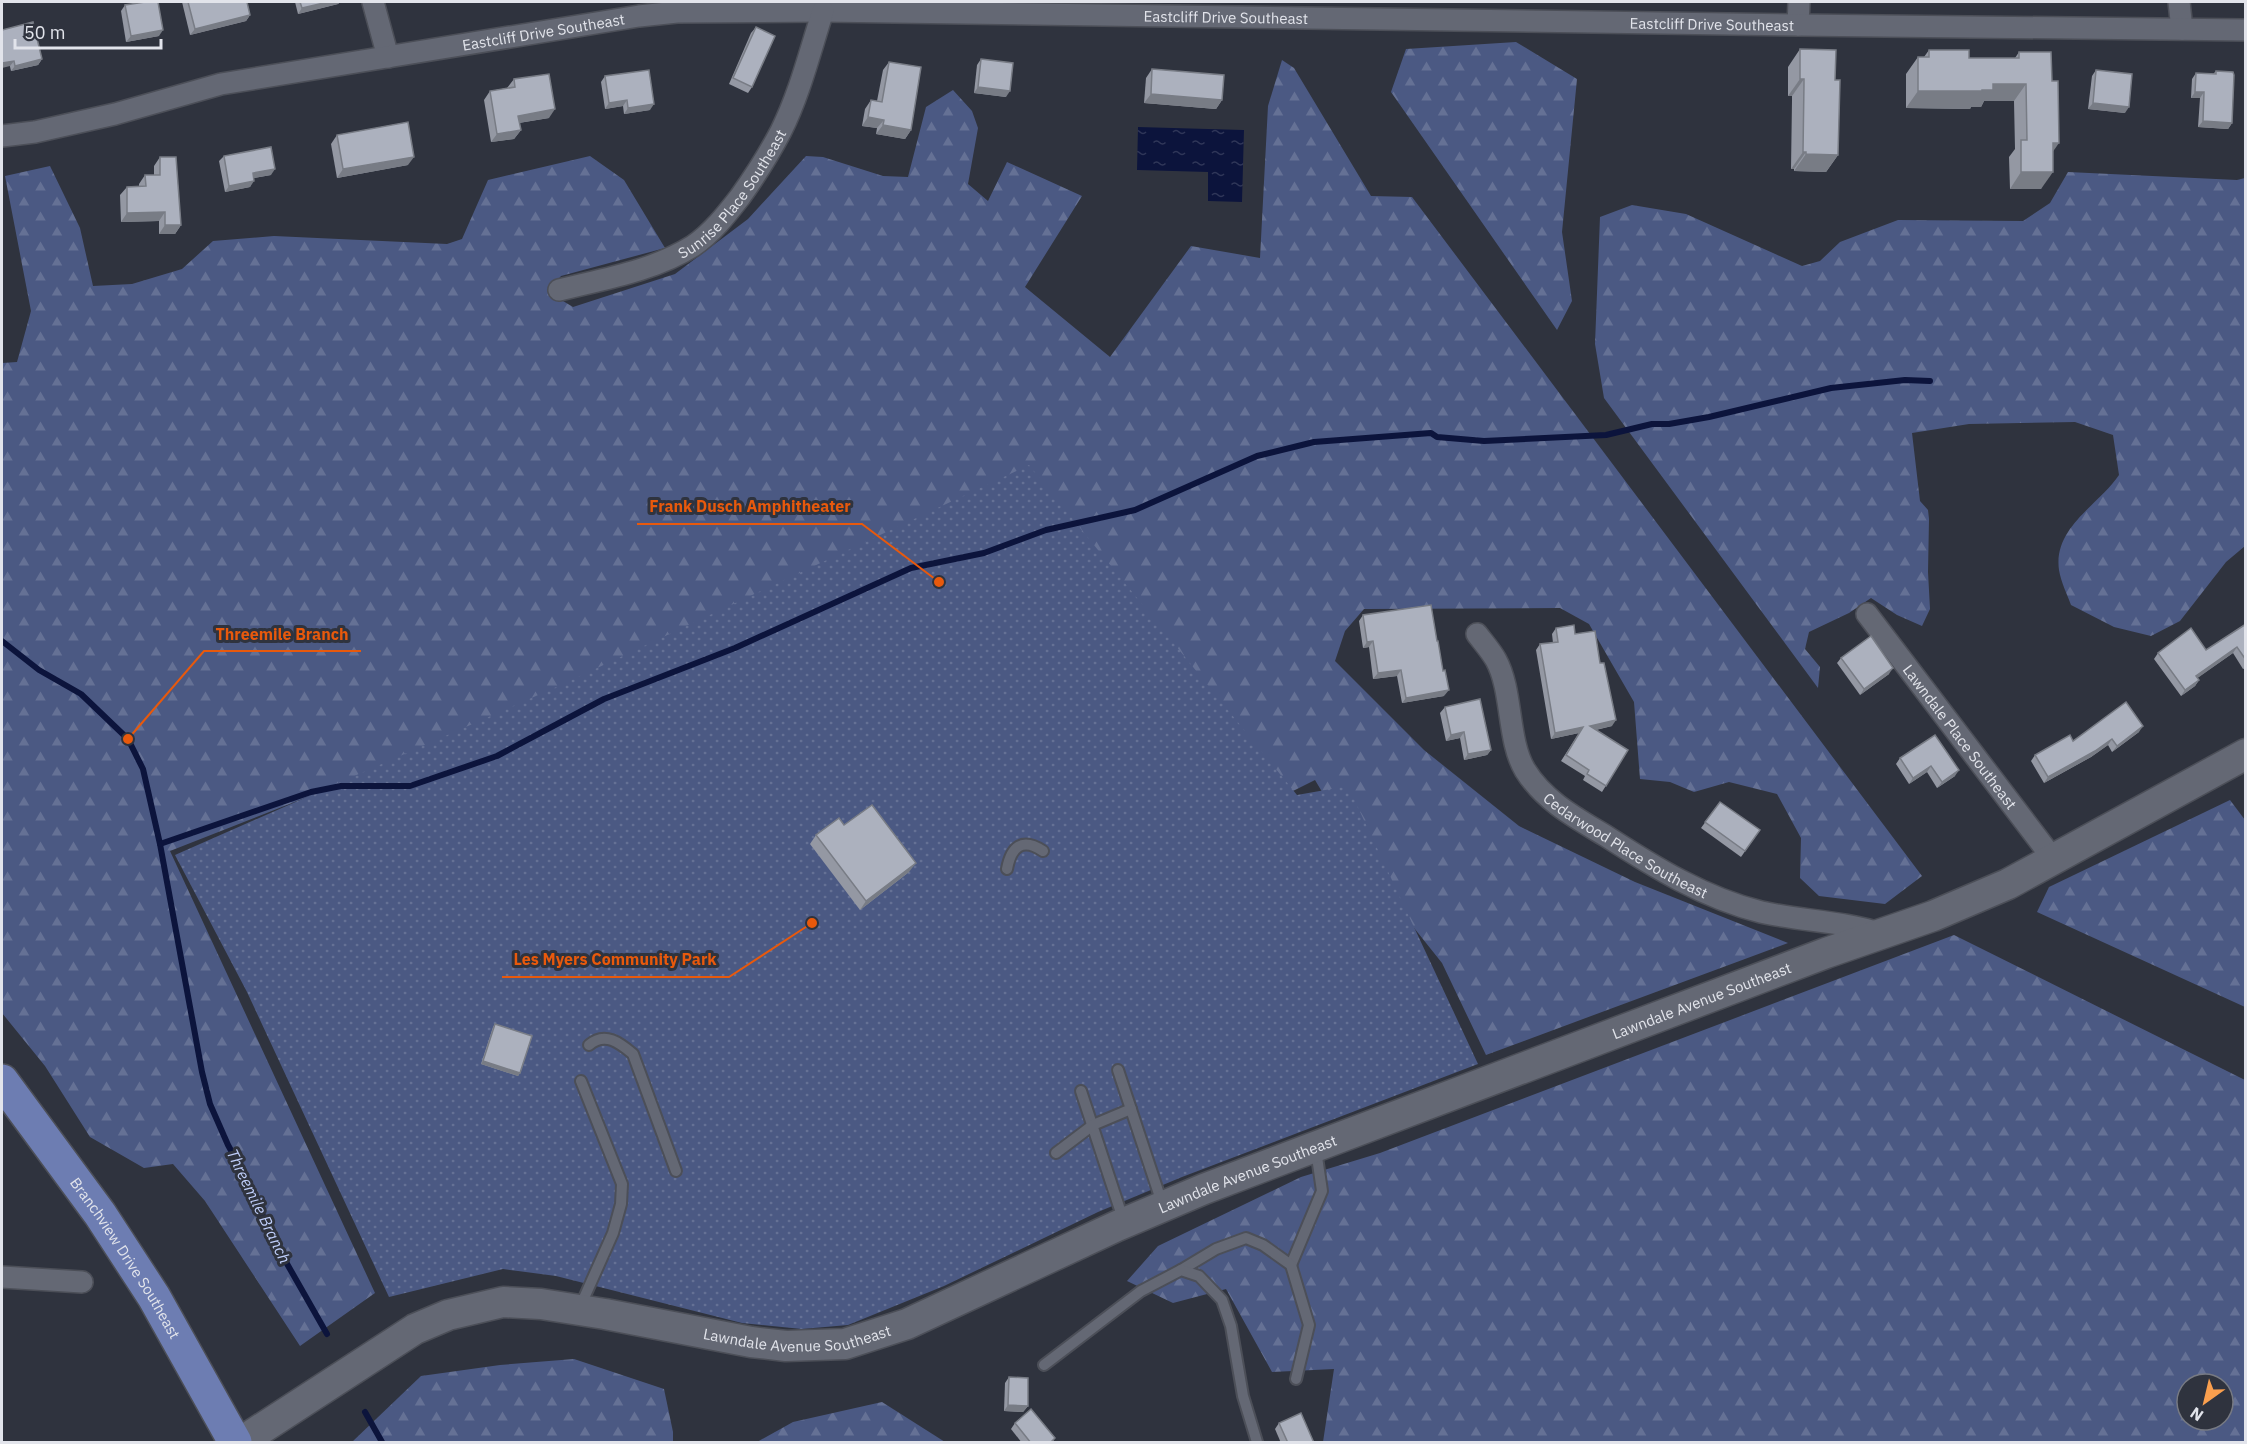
<svg xmlns="http://www.w3.org/2000/svg" width="2247" height="1444" viewBox="0 0 2247 1444" font-family="'IBM Plex Sans',sans-serif">
<style>
.forest{fill:url(#forest-firs);fill-rule:evenodd}
.park{fill:url(#park-dots)}
.water{fill:url(#water-ripples)}
.lines{fill:none;stroke-linecap:round;stroke-linejoin:round}
.stream{stroke:#0c143c;stroke-width:6}
.lane-casing{stroke:#4c4f58;stroke-width:14}
.street-casing{stroke:#4c4f58;stroke-width:24}
.secondary-casing{stroke:#4c4f58;stroke-width:33}
.primary-casing{stroke:#4c4f58;stroke-width:36}
.lane{stroke:#646874;stroke-width:10}
.street{stroke:#646874;stroke-width:21}
.secondary{stroke:#646874;stroke-width:30}
.primary{stroke:#6d7db2;stroke-width:33}
.wall{fill:#9498a3}
.shaded-wall{fill:#787c85}
.building{fill:#acb1be;stroke:#787c85;stroke-width:1.5}
.labels{text-anchor:middle;dominant-baseline:central;stroke-width:6;stroke-linejoin:round;paint-order:stroke}
.street-label{font-size:15px;fill:#e2e4eb;stroke:#2f333e}
.water-label{font-size:16px;font-style:italic;fill:#bfcefa;stroke:#2f333e}
.leader{fill:none;stroke:#e8590c;stroke-width:2}
.callout-dot{fill:#e8590c;stroke:#2f333e;stroke-width:2}
.callout-label{font-size:16px;text-anchor:middle;font-weight:bold;fill:#e8590c;stroke:#2f333e;stroke-width:6;stroke-linejoin:round;paint-order:stroke}
</style>
<defs>
<pattern id="forest-firs" width="22" height="20" patternUnits="userSpaceOnUse" patternTransform="scale(1.5)"><rect width="22" height="20" fill="#4b5983"/><path d="M5 1l3.5 6h-7zM16 11l3.5 6h-7z" fill="#657195"/></pattern>
<pattern id="park-dots" width="8" height="8" patternUnits="userSpaceOnUse" patternTransform="scale(1.5)"><rect width="8" height="8" fill="#4b5983"/><path d="M2 2h.1M6 6h.1" fill="none" stroke="#657195" stroke-width="1.8" stroke-linecap="round"/></pattern>
<pattern id="water-ripples" width="26" height="14" patternUnits="userSpaceOnUse" patternTransform="scale(1.5)"><rect width="26" height="14" fill="#0c143c"/><path d="M2 4q2-2 4 0t4 0M15 11q2-2 4 0t4 0" fill="none" stroke="#2f3658"/></pattern>
</defs>
<rect width="100%" height="100%" fill="#2f333e"/>
<!-- forest -->
<g class="forest">
<path d="M 1516,42 L 1577,79 L 1562,232 L 1572,301 L 1557,330 L 1391,92 L 1406,49 Z"/>
<path d="M 1282,60 L 1294,68 L 1371,196 L 1412,197 L 1922,876 L 1885,904 L 1819,896 L 1800,878 L 1801,838 L 1777,794 L 1729,782 L 1694,792 L 1670,782 L 1640,779 L 1634,702 L 1589,624 L 1560,608 L 1364,609 L 1345,631 L 1335,661 L 1424,750 L 1519,826 L 1635,882 L 1788,943 L 1486,1055 L 1442,963 L 1371,874 L 1315,780 L 1275,800 L 1008,521 L 170,851 L 375,1293 L 300,1346 L 205,1201 L 173,1164 L 144,1168 L 90,1137 L 45,1066 L 2,1013 L 2,363 L 17,362 L 31,311 L 5,176 L 50,166 L 80,228 L 93,286 L 132,284 L 182,269 L 213,241 L 274,236 L 447,244 L 462,239 L 488,180 L 590,156 L 624,180 L 665,248 L 561,276 L 548,292 L 573,307 L 675,274 L 748,219 L 806,156 L 823,157 L 883,176 L 908,177 L 926,107 L 953,90 L 972,111 L 978,128 L 968,184 L 988,201 L 1007,162 L 1082,196 L 1025,287 L 1110,357 L 1191,246 L 1260,258 L 1268,106 Z"/>
<path d="M 2068,172 L 2237,180 L 2245,178 L 2245,546 L 2226,562 L 2180,621 L 2151,636 L 2114,627 L 2071,605 C 2067,594 2061,582 2059,570 C 2053,527 2099,505 2119,475 L 2113,435 L 2075,422 L 1969,424 L 1912,433 L 1920,501 L 1928,510 L 1929,519 L 1928,572 L 1930,609 L 1922,626 L 1897,615 L 1871,598 L 1849,613 L 1809,632 L 1805,649 L 1820,667 L 1818,688 L 1604,398 L 1595,344 L 1600,217 L 1632,205 L 1686,214 L 1802,266 L 1820,261 L 1840,242 L 1898,220 L 2023,221 L 2050,203 Z"/>
<path d="M 2230,800 L 2245,820 L 2245,1007 L 2037,912 L 2049,887 Z"/>
<path d="M 1954,935 L 2245,1080 L 2245,1442 L 1323,1442 L 1334,1369 L 1272,1372 L 1226,1289 L 1173,1303 L 1127,1281 L 1158,1246 L 1301,1177 L 1380,1153 ZM 2187,1384 L 2223,1384 L 2223,1420 L 2187,1420 Z"/>
<path d="M 574,1359 L 664,1389 L 673,1432 L 673,1442 L 352,1442 L 421,1376 L 500,1365 Z"/>
<path d="M 882,1402 L 945,1442 L 757,1442 L 793,1422 Z"/>
</g>
<!-- park -->
<path class="park" d="M 1029,465 L 1297,795 L 1348,786 L 1478,1064 L 1182,1177 L 1098,1212 L 944,1286 L 848,1325 L 802,1329 L 742,1323 L 556,1276 L 503,1269 L 389,1297 L 247,992 L 175,855 L 561,685 Z"/>
<!-- water -->
<path class="water" d="M 1138,127 L 1244,130 L 1242,202 L 1208,201 L 1208,172 L 1137,170 Z"/>
<g class="lines">
<!-- stream -->
<g class="stream">
<path d="M 2,641 L 39,670 L 81,694 L 128,739 L 143,769 L 160,844 L 202,1072 L 210,1104 L 228,1145 L 251,1187 L 257,1204 L 286,1262 L 327,1334"/>
<path d="M 160,844 L 311,792 L 341,786 L 410,786 L 497,756 L 604,699 L 735,648 L 911,568 L 984,553 L 1046,530 L 1135,510 L 1257,456 L 1314,442 L 1431,433 L 1437,437 L 1484,441 L 1606,435 L 1652,424 L 1669,424 L 1709,417 L 1831,388 L 1905,380 L 1930,381"/>
<path d="M 365,1412 L 382,1442"/>
</g>
<!-- lane casing -->
<g class="lane-casing">
<g id="lane">
<path d="M 1007,869 C 1011,847 1022,837 1043,851"/>
<path d="M 589,1045 C 605,1031 620,1043 633,1054 L 676,1171"/>
<path d="M 1118,1070 L 1162,1203"/>
<path d="M 1081,1091 L 1124,1222"/>
<path d="M 1056,1153 L 1093,1125 L 1131,1109"/>
<path d="M 1291,1265 L 1322,1191 L 1316,1150"/>
<path d="M 1181,1270 L 1216,1249 L 1246,1238 L 1263,1245 L 1291,1265 L 1309,1325 L 1296,1379"/>
<path d="M 580,1307 L 613,1233 L 621,1204 L 622,1184 L 581,1081"/>
<path d="M 1044,1365 L 1141,1291 L 1181,1270 L 1199,1276 L 1222,1300 L 1231,1326 L 1243,1396 L 1257,1442"/>
</g>
</g>
<!-- street casing -->
<g class="street-casing">
<g id="street">
<path d="M 373,2 L 388,57"/>
<path d="M 2179,2 L 2182,29"/>
<path d="M 1798,25 L 1799,2"/>
<path id="s1" d="M 2,136 L 35,132 L 115,114 L 221,84 L 639,16 L 677,12 L 823,11 L 1798,25 L 2246,30"/>
<path id="s2" d="M 559,290 C 604,279 653,271 693,246 C 712,233 726,215 740,197 C 755,176 769,154 781,131 C 800,93 810,51 823,11"/>
<path id="s3" d="M 1867,614 L 2054,860"/>
<path id="s4" d="M 1477,634 C 1483,642 1491,651 1496,660 C 1513,691 1507,740 1525,770 C 1544,801 1576,818 1606,836 C 1654,867 1704,898 1761,912 C 1801,921 1843,921 1882,934"/>
<path d="M 2,1277 L 82,1282"/>
</g>
</g>
<!-- secondary casing -->
<g class="secondary-casing">
<g id="secondary">
<path id="s5" d="M 241,1442 L 415,1329 L 448,1315 L 503,1302 L 541,1304 L 605,1314 L 751,1342 L 786,1346 L 845,1344 L 907,1324 L 1117,1226 L 1204,1189 L 1826,953 L 1933,916 L 2008,884 L 2246,754"/>
</g>
</g>
<!-- primary casing -->
<g class="primary-casing">
<g id="primary">
<path id="s6" d="M 2,1081 L 100,1214 L 154,1297 L 235,1442"/>
</g>
</g>
<!-- lane -->
<use href="#lane" class="lane"/>
<!-- street -->
<use href="#street" class="street"/>
<!-- secondary -->
<use href="#secondary" class="secondary"/>
<!-- primary -->
<use href="#primary" class="primary"/>
</g>
<!-- wall -->
<g class="wall">
<path d="M 182,2 L 247,2 L 250,15 L 246,21 L 190,35 Z"/>
<path d="M 295,2 L 340,2 L 338,4 L 298,14 Z"/>
<path d="M 125,5 L 159,36 L 126,42 L 121,11 Z"/>
<path d="M 756,27 L 752,87 L 748,93 L 729,84 L 751,33 Z"/>
<path d="M 2,30 L 42,59 L 38,65 L 11,71 Z"/>
<path d="M 1800,49 L 1835,80 L 1838,155 L 1826,172 L 1794,171 L 1794,169 L 1791,169 L 1792,100 L 1792,96 L 1788,96 L 1788,67 Z"/>
<path d="M 1929,50 L 1969,58 L 2015,58 L 2019,52 L 2053,151 L 2041,189 L 2010,189 L 2009,157 L 2015,149 L 2014,101 L 1984,101 L 1981,107 L 1971,107 L 1970,109 L 1906,108 L 1906,74 L 1918,57 L 1924,57 Z"/>
<path d="M 981,59 L 1006,97 L 974,93 L 977,65 Z"/>
<path d="M 889,62 L 911,130 L 905,139 L 876,134 L 877,128 L 862,126 L 865,109 L 871,100 L 877,101 L 883,70 Z"/>
<path d="M 1152,69 L 1222,100 L 1216,109 L 1144,103 L 1146,78 Z"/>
<path d="M 2096,70 L 2125,113 L 2088,109 L 2092,76 Z"/>
<path d="M 2216,71 L 2232,123 L 2228,129 L 2198,127 L 2200,98 L 2191,98 L 2192,79 L 2196,73 L 2213,74 Z"/>
<path d="M 605,76 L 650,110 L 624,114 L 623,106 L 605,109 L 601,82 Z"/>
<path d="M 514,79 L 549,118 L 519,123 L 521,130 L 514,139 L 491,142 L 484,100 L 490,91 L 507,88 Z"/>
<path d="M 337,135 L 408,165 L 337,178 L 331,144 Z"/>
<path d="M 224,156 L 271,175 L 254,178 L 250,187 L 225,192 L 219,161 Z"/>
<path d="M 160,157 L 181,225 L 175,234 L 159,234 L 159,221 L 121,222 L 120,195 L 127,187 L 139,186 L 139,184 L 145,175 L 154,175 L 154,166 Z"/>
<path d="M 1363,615 L 1444,696 L 1402,703 L 1397,676 L 1373,679 L 1369,647 L 1363,648 L 1359,621 Z"/>
<path d="M 2246,624 L 2246,668 L 2243,669 L 2233,653 L 2197,678 L 2199,680 L 2195,686 L 2181,696 L 2154,659 L 2158,653 L 2206,650 Z"/>
<path d="M 1556,628 L 1575,634 L 1600,663 L 1612,726 L 1596,730 L 1628,750 L 1602,792 L 1583,780 L 1585,776 L 1561,761 L 1579,733 L 1551,739 L 1536,650 L 1540,644 L 1553,643 L 1552,634 Z"/>
<path d="M 1841,658 L 1889,674 L 1860,695 L 1837,663 Z"/>
<path d="M 1445,707 L 1491,750 L 1487,755 L 1464,760 L 1460,738 L 1446,741 L 1440,713 Z"/>
<path d="M 2139,732 L 2112,752 L 2108,745 L 2091,757 L 2044,783 L 2031,761 L 2035,755 L 2073,741 Z"/>
<path d="M 1935,735 L 1955,776 L 1937,788 L 1927,772 L 1909,784 L 1896,764 L 1900,758 Z"/>
<path d="M 1720,802 L 1760,830 L 1741,857 L 1701,828 Z"/>
<path d="M 844,825 L 909,872 L 860,910 L 810,844 L 816,835 Z"/>
<path d="M 495,1024 L 520,1073 L 518,1076 L 481,1064 L 493,1027 Z"/>
<path d="M 1009,1377 L 1028,1406 L 1023,1412 L 1004,1411 L 1005,1383 Z"/>
<path d="M 1015,1423 L 1055,1438 L 1052,1443 L 1022,1443 L 1011,1429 Z"/>
<path d="M 1279,1423 L 1314,1443 L 1281,1443 L 1275,1429 Z"/>
</g>
<!-- shaded-wall -->
<g class="shaded-wall">
<path d="M 328,2 L 340,2 L 338,4 L 298,14 L 302,8 Z"/>
<path d="M 250,15 L 246,21 L 190,35 L 195,29 Z"/>
<path d="M 163,30 L 159,36 L 126,42 L 131,36 Z"/>
<path d="M 42,59 L 38,65 L 11,71 L 15,66 Z"/>
<path d="M 14,61 L 10,66 L 2,68 L 2,63 Z"/>
<path d="M 1800,79 L 1804,79 L 1792,96 L 1788,96 Z"/>
<path d="M 1993,84 L 2026,84 L 2014,101 L 1984,101 L 1981,107 L 1971,107 L 1970,109 L 1906,108 L 1918,91 L 1982,90 Z"/>
<path d="M 978,87 L 1010,91 L 1006,97 L 974,93 Z"/>
<path d="M 2195,92 L 2204,92 L 2200,98 L 2191,98 Z"/>
<path d="M 1151,94 L 1222,100 L 1216,109 L 1144,103 Z"/>
<path d="M 627,100 L 623,106 L 605,109 L 609,103 Z"/>
<path d="M 2093,103 L 2129,107 L 2125,113 L 2088,109 Z"/>
<path d="M 654,104 L 650,110 L 624,114 L 628,108 Z"/>
<path d="M 555,109 L 549,118 L 512,124 L 518,116 Z"/>
<path d="M 868,117 L 884,120 L 877,128 L 862,126 Z"/>
<path d="M 2203,121 L 2232,123 L 2228,129 L 2198,127 Z"/>
<path d="M 883,125 L 911,130 L 905,139 L 876,134 Z"/>
<path d="M 521,130 L 514,139 L 491,142 L 497,134 Z"/>
<path d="M 2053,143 L 2059,143 L 2047,160 Z"/>
<path d="M 1803,152 L 1806,152 L 1794,169 L 1791,169 Z"/>
<path d="M 1806,154 L 1838,155 L 1826,172 L 1794,171 Z"/>
<path d="M 414,157 L 408,165 L 337,178 L 343,169 Z"/>
<path d="M 275,169 L 271,175 L 249,179 L 253,173 Z"/>
<path d="M 2021,172 L 2053,172 L 2041,189 L 2010,189 Z"/>
<path d="M 254,181 L 250,187 L 225,192 L 229,186 Z"/>
<path d="M 165,212 L 159,221 L 121,222 L 127,213 Z"/>
<path d="M 165,225 L 181,225 L 175,234 L 159,234 Z"/>
<path d="M 1373,641 L 1369,647 L 1363,648 L 1367,642 Z"/>
<path d="M 2237,647 L 2233,653 L 2192,682 L 2196,676 Z"/>
<path d="M 1893,668 L 1889,674 L 1860,695 L 1864,689 Z"/>
<path d="M 1401,670 L 1397,676 L 1373,679 L 1378,673 Z"/>
<path d="M 2199,680 L 2195,686 L 2181,696 L 2185,690 Z"/>
<path d="M 1449,690 L 1444,696 L 1402,703 L 1406,698 Z"/>
<path d="M 1616,720 L 1612,726 L 1586,732 L 1590,726 Z"/>
<path d="M 2143,726 L 2139,732 L 2112,752 L 2117,746 Z"/>
<path d="M 1583,727 L 1579,733 L 1551,739 L 1555,733 Z"/>
<path d="M 1464,732 L 1460,738 L 1446,741 L 1451,735 Z"/>
<path d="M 2112,739 L 2108,745 L 2091,757 L 2044,783 L 2048,777 Z"/>
<path d="M 1491,750 L 1487,755 L 1464,760 L 1468,754 Z"/>
<path d="M 1931,766 L 1927,772 L 1909,784 L 1913,778 Z"/>
<path d="M 1959,770 L 1955,776 L 1937,788 L 1942,782 Z"/>
<path d="M 916,863 L 909,872 L 860,910 L 866,901 Z"/>
<path d="M 483,1061 L 520,1073 L 518,1076 L 481,1064 Z"/>
<path d="M 1008,1405 L 1028,1406 L 1023,1412 L 1004,1411 Z"/>
</g>
<!-- building -->
<g class="building">
<path d="M 145,2 L 158,2 L 163,30 L 131,36 L 125,5 Z"/>
<path d="M 188,2 L 247,2 L 250,15 L 195,29 Z"/>
<path d="M 300,2 L 328,2 L 302,8 Z"/>
<path d="M 33,22 L 42,59 L 15,66 L 14,61 L 2,63 L 2,30 Z"/>
<path d="M 756,27 L 775,36 L 752,87 L 733,78 Z"/>
<path d="M 1800,49 L 1836,50 L 1835,80 L 1840,80 L 1838,155 L 1806,154 L 1806,152 L 1803,152 L 1804,83 L 1804,79 L 1800,79 Z"/>
<path d="M 1929,50 L 1969,50 L 1969,58 L 2019,58 L 2019,52 L 2051,52 L 2052,81 L 2058,81 L 2059,143 L 2053,143 L 2053,172 L 2021,172 L 2021,140 L 2027,140 L 2026,84 L 1993,84 L 1993,90 L 1982,90 L 1982,91 L 1918,91 L 1918,57 L 1929,57 Z"/>
<path d="M 981,59 L 1013,63 L 1010,91 L 978,87 Z"/>
<path d="M 889,62 L 921,67 L 911,130 L 883,125 L 884,120 L 868,117 L 871,100 L 882,102 Z"/>
<path d="M 1152,69 L 1224,75 L 1222,100 L 1151,94 Z"/>
<path d="M 649,70 L 654,104 L 628,108 L 627,100 L 609,103 L 605,76 Z"/>
<path d="M 2096,70 L 2132,74 L 2129,107 L 2093,103 Z"/>
<path d="M 2216,71 L 2233,72 L 2234,75 L 2232,123 L 2203,121 L 2204,92 L 2195,92 L 2196,73 L 2216,74 Z"/>
<path d="M 549,74 L 555,109 L 518,116 L 521,130 L 497,134 L 490,91 L 515,87 L 514,79 Z"/>
<path d="M 408,122 L 414,157 L 343,169 L 337,135 Z"/>
<path d="M 271,147 L 275,169 L 253,173 L 254,181 L 229,186 L 224,156 Z"/>
<path d="M 160,157 L 176,157 L 181,225 L 165,225 L 165,212 L 127,213 L 127,187 L 146,186 L 145,175 L 160,175 Z"/>
<path d="M 1431,605 L 1437,641 L 1438,641 L 1443,671 L 1445,670 L 1449,690 L 1406,698 L 1401,670 L 1378,673 L 1373,641 L 1367,642 L 1363,615 Z"/>
<path d="M 2246,624 L 2246,660 L 2237,647 L 2196,676 L 2199,680 L 2185,690 L 2158,653 L 2191,628 L 2206,650 Z"/>
<path d="M 1574,625 L 1575,634 L 1595,631 L 1600,663 L 1604,663 L 1616,720 L 1590,726 L 1628,750 L 1606,786 L 1587,774 L 1589,770 L 1566,755 L 1583,727 L 1555,733 L 1540,644 L 1558,642 L 1556,628 Z"/>
<path d="M 1871,636 L 1893,668 L 1864,689 L 1841,658 Z"/>
<path d="M 1480,699 L 1491,750 L 1468,754 L 1464,732 L 1451,735 L 1445,707 Z"/>
<path d="M 2126,702 L 2143,726 L 2117,746 L 2112,739 L 2095,751 L 2048,777 L 2035,755 L 2070,735 L 2073,741 Z"/>
<path d="M 1935,735 L 1959,770 L 1942,782 L 1931,766 L 1913,778 L 1900,758 Z"/>
<path d="M 1720,802 L 1760,830 L 1745,851 L 1705,822 Z"/>
<path d="M 872,805 L 916,863 L 866,901 L 816,835 L 839,818 L 844,825 Z"/>
<path d="M 495,1024 L 532,1036 L 520,1073 L 483,1061 Z"/>
<path d="M 1009,1377 L 1028,1378 L 1028,1406 L 1008,1405 Z"/>
<path d="M 1031,1409 L 1055,1438 L 1050,1443 L 1031,1443 L 1015,1423 Z"/>
<path d="M 1301,1413 L 1314,1443 L 1288,1443 L 1279,1423 Z"/>
</g>
<g class="labels">
<!-- street labels -->
<g class="street-label">
<text stroke="none"><textPath href="#s1" startOffset="1236">Eastcliff Drive Southeast</textPath></text>
<text stroke="none"><textPath href="#s1" startOffset="1722">Eastcliff Drive Southeast</textPath></text>
<text stroke="none"><textPath href="#s1" startOffset="552">Eastcliff Drive Southeast</textPath></text>
<text stroke="none"><textPath href="#s2" startOffset="207">Sunrise Place Southeast</textPath></text>
<text stroke="none"><textPath href="#s3" startOffset="154">Lawndale Place Southeast</textPath></text>
<text stroke="none"><textPath href="#s4" startOffset="274">Cedarwood Place Southeast</textPath></text>
<text stroke="none"><textPath href="#s5" startOffset="1569">Lawndale Avenue Southeast</textPath></text>
<text stroke="none"><textPath href="#s5" startOffset="1083">Lawndale Avenue Southeast</textPath></text>
<text stroke="none"><textPath href="#s6" startOffset="216">Branchview Drive Southeast</textPath></text>
<text stroke="none"><textPath href="#s5" startOffset="598">Lawndale Avenue Southeast</textPath></text>
</g>
<!-- water labels -->
<g class="water-label">
<text transform="translate(259 1206) rotate(64)">Threemile Branch</text>
</g>
</g>
<!-- callouts -->
<path class="leader" d="M939 582L862 524H637M128 739L204 651H361M812 923L729 977H502"/>
<g class="callout-dot">
<circle cx="939" cy="582" r="6"/>
<circle cx="128" cy="739" r="6"/>
<circle cx="812" cy="923" r="6"/>
</g>
<g class="callout-label">
<text x="750" y="512">Frank Dusch Amphitheater</text>
<text x="282" y="640">Threemile Branch</text>
<text x="615" y="965">Les Myers Community Park</text>
</g>
<!-- border -->
<rect width="2247" height="1444" fill="none" stroke="#e2e4eb" stroke-width="6"/>
<!-- north arrow -->
<g transform="translate(2205 1402) rotate(214)"><circle r="28" fill="#2f333e" stroke="#777a83" stroke-width="1.5"/>
<path d="M0-4.5L10 22L0 15L-10 22Z" fill="#fa9f4e"/>
<text y="-9" font-size="16" font-weight="bold" text-anchor="middle" fill="#e2e4eb">N</text>
</g>
<!-- scale -->
<path d="M15 39v9h146v-9" fill="none" stroke="#e2e4eb" stroke-width="3"/>
<text x="24" y="39" font-size="18" fill="#e2e4eb" stroke="#2f333e" stroke-width="4.5" paint-order="stroke">50 m</text>
</svg>
